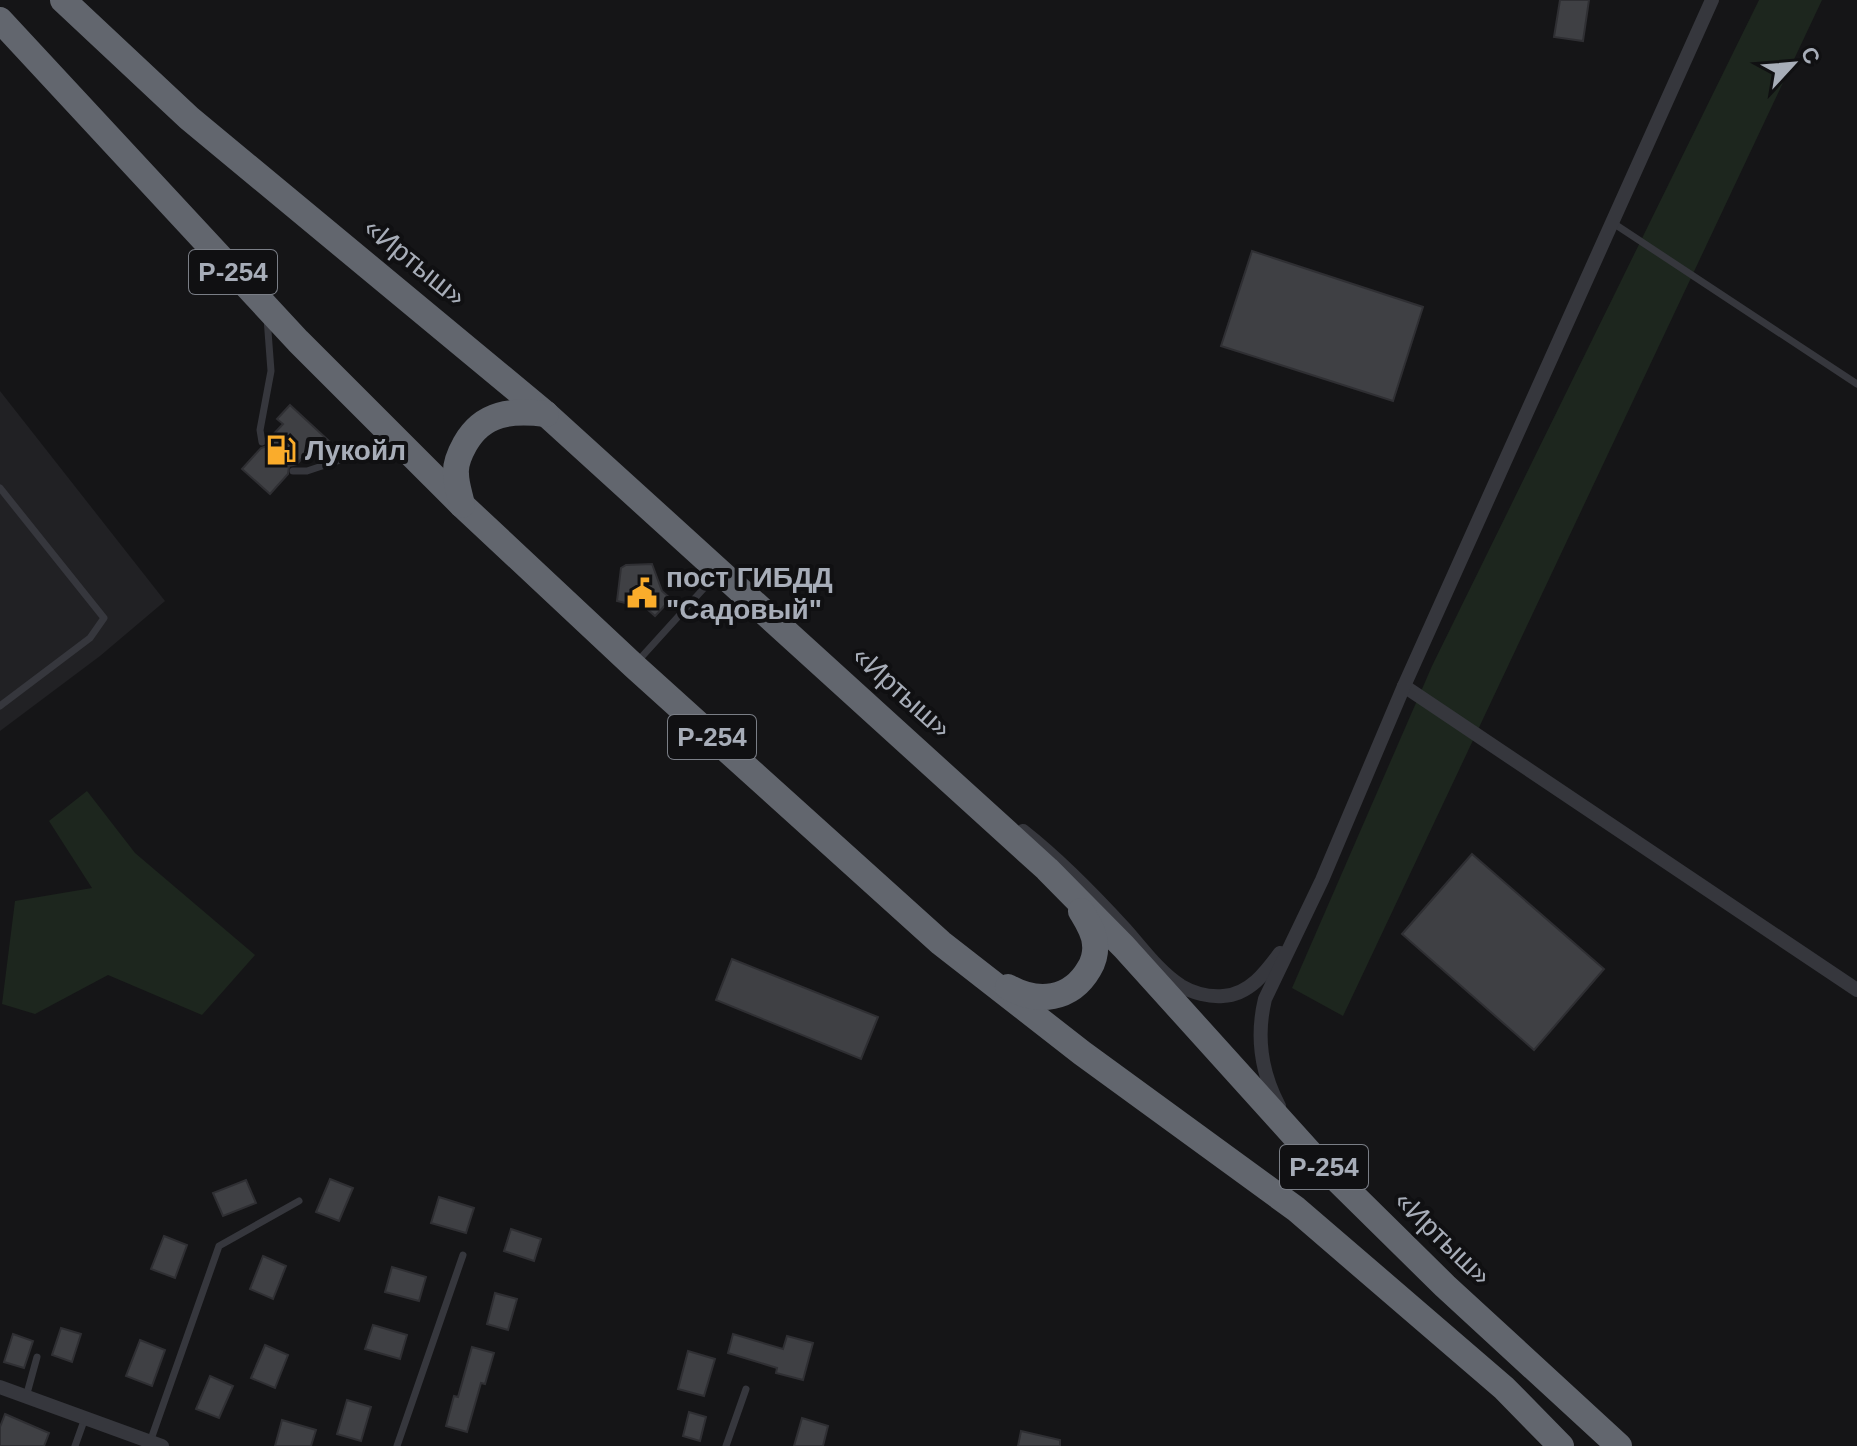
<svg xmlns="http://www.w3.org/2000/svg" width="1857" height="1446" viewBox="0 0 1857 1446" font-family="Helvetica,sans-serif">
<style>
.built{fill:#212124}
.green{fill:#1d261e}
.building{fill:#3f4044;stroke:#2f2f33;stroke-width:2}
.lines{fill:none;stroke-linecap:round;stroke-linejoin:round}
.lane{stroke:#36373d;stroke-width:7}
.street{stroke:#36373d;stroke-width:14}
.highway{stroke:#62666e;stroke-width:26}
.labels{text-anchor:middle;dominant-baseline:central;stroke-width:8;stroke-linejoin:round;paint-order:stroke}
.shield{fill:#101012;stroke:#7a7e86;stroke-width:2}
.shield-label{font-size:26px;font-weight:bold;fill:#a7adb8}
.street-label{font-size:28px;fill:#a7adb8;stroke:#101012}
.poi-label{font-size:28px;font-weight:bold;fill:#a7adb8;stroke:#101012;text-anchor:start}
</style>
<rect width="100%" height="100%" fill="#151517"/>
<!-- built -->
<path class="built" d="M 0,391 L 165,601 L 100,656 L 0,731 Z"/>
<!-- green -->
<g class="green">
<path d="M 1759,0 L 1822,0 L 1343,1016 L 1292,988 L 1432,666 Z"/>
<path d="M 87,791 L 135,853 L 255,955 L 202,1015 L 108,975 L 35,1014 L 2,1004 L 15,901 L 92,888 L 49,821 Z"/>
</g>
<!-- building -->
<g class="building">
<path d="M 1560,0 L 1589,0 L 1583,41 L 1554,37 Z"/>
<path d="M 1252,251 L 1423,307 L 1393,401 L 1221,346 Z"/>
<path d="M 290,405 L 329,441 L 316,454 L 310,449 L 297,464 L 289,466 L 288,474 L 270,494 L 242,469 L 261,448 L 267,446 L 268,440 L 283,424 L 277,419 Z"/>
<path d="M 652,564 L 662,591 L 671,599 L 655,616 L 646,608 L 617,601 L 621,568 L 626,565 Z"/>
<path d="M 1472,854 L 1604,969 L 1534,1050 L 1402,934 Z"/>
<path d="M 732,959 L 878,1017 L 861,1059 L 716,1000 Z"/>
<path d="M 330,1179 L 353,1188 L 339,1221 L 316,1212 Z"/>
<path d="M 246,1180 L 256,1203 L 223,1216 L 213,1193 Z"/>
<path d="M 439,1197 L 474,1208 L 466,1233 L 431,1223 Z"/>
<path d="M 511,1229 L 541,1239 L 534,1261 L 504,1251 Z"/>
<path d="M 164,1236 L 187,1245 L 175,1278 L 151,1269 Z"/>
<path d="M 263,1256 L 286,1266 L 273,1299 L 250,1289 Z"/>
<path d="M 392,1267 L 426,1277 L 419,1301 L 385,1292 Z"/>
<path d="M 495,1293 L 517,1299 L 508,1330 L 487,1324 Z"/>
<path d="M 373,1325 L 407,1335 L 400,1359 L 365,1349 Z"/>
<path d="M 61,1328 L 81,1334 L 72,1362 L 52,1355 Z"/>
<path d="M 13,1334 L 33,1341 L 24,1368 L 4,1362 Z"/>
<path d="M 733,1334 L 783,1349 L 787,1336 L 813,1343 L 803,1380 L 776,1373 L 777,1368 L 728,1353 Z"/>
<path d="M 140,1340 L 165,1350 L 152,1386 L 126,1376 Z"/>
<path d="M 265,1345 L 288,1355 L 275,1388 L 251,1378 Z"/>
<path d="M 472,1347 L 494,1353 L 485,1384 L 481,1383 L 467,1432 L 446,1426 L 454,1396 L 458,1397 Z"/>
<path d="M 688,1351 L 715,1359 L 704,1396 L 678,1389 Z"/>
<path d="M 210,1376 L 233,1386 L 219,1418 L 196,1409 Z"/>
<path d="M 347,1400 L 371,1407 L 361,1441 L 337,1434 Z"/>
<path d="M 689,1412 L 706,1417 L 700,1441 L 683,1436 Z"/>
<path d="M 5,1414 L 49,1433 L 44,1446 L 0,1446 L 0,1427 Z"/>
<path d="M 802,1418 L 828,1426 L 823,1446 L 794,1446 Z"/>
<path d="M 282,1420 L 316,1430 L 311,1446 L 275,1446 Z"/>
<path d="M 1021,1431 L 1060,1440 L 1060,1446 L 1018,1446 Z"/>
</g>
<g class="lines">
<!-- lane -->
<g class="lane">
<path d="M 1613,223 L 1857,384"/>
<path d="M 262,442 L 260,430 L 271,371 L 267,318"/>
<path d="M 293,471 L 307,471 L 358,454 L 396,447"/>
<path d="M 0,488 L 104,618 L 90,638 L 0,706"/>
<path d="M 637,662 L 715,576"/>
<path d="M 26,1397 L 37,1357"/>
<path d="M 150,1442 L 219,1246 L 299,1201"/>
<path d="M 75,1446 L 85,1418"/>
<path d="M 397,1446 L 463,1255"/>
<path d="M 726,1446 L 746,1389"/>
</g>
<!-- street -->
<g class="street">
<path d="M 1404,686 L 1857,990"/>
<path d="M 1023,831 C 1060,860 1093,894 1125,929 C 1142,948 1159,972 1181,986 C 1193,993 1209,997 1223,996 C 1249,995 1266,972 1280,953"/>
<path d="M 1279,1106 C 1261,1072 1256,1036 1265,999 L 1322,880 L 1404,686 L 1712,0"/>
<path d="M 0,1387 L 162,1446"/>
</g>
<!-- highway -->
<g class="highway">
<path d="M 63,0 L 189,118 L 546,414 L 1047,869 L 1124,947 L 1310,1153 L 1445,1286 L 1619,1446"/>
<path d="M 0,20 L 298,341 L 462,505 L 634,666 L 941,943 L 1082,1053 L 1296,1209 L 1504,1388 L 1561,1446"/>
<path d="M 462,505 C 460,495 456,484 456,474 C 455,464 460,453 465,444 C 483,412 512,410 546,414"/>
<path d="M 1008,987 C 1038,1004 1071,1000 1089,969 C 1093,963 1096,953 1095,945 C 1095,933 1087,921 1081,911"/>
</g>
</g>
<!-- icons -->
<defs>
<g id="fuel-bare" transform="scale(2.4)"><path d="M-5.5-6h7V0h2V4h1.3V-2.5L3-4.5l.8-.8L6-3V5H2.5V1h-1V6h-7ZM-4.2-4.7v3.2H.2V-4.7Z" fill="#faac2b" stroke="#101012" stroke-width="2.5" paint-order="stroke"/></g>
<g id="civic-bare" transform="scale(2.4)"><path d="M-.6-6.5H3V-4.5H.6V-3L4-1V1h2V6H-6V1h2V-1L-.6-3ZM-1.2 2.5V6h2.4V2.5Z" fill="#faac2b" stroke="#101012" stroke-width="2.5" paint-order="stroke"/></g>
</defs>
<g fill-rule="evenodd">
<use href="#fuel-bare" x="281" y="450"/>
<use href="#civic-bare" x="642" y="593"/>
</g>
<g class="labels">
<!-- shield labels -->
<g class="shield">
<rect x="189" y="250" width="88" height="44" rx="6"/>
<rect x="668" y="715" width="88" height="44" rx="6"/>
<rect x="1280" y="1145" width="88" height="44" rx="6"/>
</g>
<g class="shield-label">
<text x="233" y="272">Р-254</text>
<text x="712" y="737">Р-254</text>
<text x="1324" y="1167">Р-254</text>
</g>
<!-- street labels -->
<g class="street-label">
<text transform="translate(415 262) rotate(39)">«Иртыш»</text>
<text transform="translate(902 692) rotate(42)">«Иртыш»</text>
<text transform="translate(1443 1238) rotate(44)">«Иртыш»</text>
</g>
<!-- poi labels -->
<g class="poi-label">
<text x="305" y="450">Лукойл</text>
<text x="666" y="577">пост ГИБДД<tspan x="666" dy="32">"Садовый"</tspan></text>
</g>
</g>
<!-- north arrow -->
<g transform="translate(1793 64) rotate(64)" stroke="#101012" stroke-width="6" paint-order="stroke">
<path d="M0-6L14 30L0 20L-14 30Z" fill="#a7adb8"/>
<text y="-12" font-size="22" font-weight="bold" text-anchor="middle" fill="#a7adb8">С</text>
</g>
</svg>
